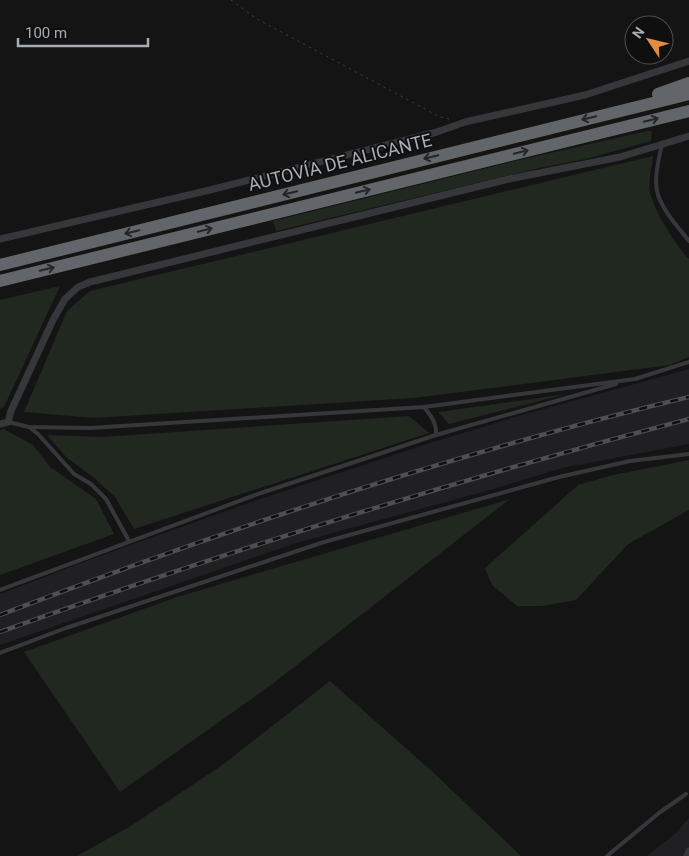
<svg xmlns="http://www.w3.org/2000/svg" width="689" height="856" viewBox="0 0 689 856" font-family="Roboto,sans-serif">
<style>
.built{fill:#202022}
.green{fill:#212820}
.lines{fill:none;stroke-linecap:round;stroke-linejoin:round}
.path{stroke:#3b3e41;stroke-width:1;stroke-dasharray:2.5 4;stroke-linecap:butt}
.service{stroke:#35373a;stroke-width:4}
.minor{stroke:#35373a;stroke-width:7}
.motorway{stroke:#62666a;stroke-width:12}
.rail-casing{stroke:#4c4f53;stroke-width:4.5}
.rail{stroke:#0f0f10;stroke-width:2.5;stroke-dasharray:8;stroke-linecap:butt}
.oneway{stroke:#242526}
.labels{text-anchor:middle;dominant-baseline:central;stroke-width:4;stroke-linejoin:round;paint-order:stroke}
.street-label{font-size:18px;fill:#a7adb4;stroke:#0f0f10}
</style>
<rect width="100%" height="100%" fill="#141415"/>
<!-- built -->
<g class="built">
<path d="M 689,369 L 689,444 L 562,468 L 490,490 L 296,543 L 0,645 L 0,594 L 89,560 L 243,505 L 430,443 L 522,415 Z"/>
<path d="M 689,818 L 689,856 L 647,856 L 676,833 Z"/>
</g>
<!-- green -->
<g class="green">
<path d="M 647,131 L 652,131 L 651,141 L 586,159 L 544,167 L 276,231 L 273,221 L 515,161 Z"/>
<path d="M 653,156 C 652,167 648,181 650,192 C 653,209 676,246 689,259 L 689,357 L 670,365 L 414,398 L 93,418 L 24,412 L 67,311 L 90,291 Z"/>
<path d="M 60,286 L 4,407 L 0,409 L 0,300 Z"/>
<path d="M 567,394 L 449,424 L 438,412 L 439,412 Z"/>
<path d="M 409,416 L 429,433 L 134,529 L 115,497 L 93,477 L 66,457 L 47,435 L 102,437 Z"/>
<path d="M 4,429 L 33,445 L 50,467 L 96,499 L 114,534 L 0,575 L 0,430 Z"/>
<path d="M 689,460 L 689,510 L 628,544 L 576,600 L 542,606 L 517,606 L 492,585 L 485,568 L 578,485 L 613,475 Z"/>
<path d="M 510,499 L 271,685 L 120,792 L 24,652 L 177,597 Z"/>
<path d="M 330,681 L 436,775 L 521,856 L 77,856 L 129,827 L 221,766 Z"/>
</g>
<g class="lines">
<!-- path -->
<path class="path" d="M 231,0 L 257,19 L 440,117 L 449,119"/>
<!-- service -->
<g class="service">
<path d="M 662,144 C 659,159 653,179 658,195 C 664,212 678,227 689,241"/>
<path d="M 424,407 C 431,416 437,423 436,435"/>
<path d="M 8,422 L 29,427 L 90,428 L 424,407 L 635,379 L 689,362"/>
<path d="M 29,427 L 38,434 L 74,474 L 91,484 L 106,499 L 129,541"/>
<path d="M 0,590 L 258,494 L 436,435 L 616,384"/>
<path d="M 0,653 L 66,628 L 324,542 L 559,477 L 630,461 L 689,454"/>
<path d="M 607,856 L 659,813 L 686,794"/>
</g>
<!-- minor -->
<g class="minor">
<path d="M 0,239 L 210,190 L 437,132 L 465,122 L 585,95 L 689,61"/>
<path d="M 0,424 L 8,422 L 11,411 L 53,320 L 65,299 L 78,287 L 90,282 L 509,179 L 620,157 L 689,136"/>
<path d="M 687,856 L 689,851"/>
</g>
<!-- motorway -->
<g class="motorway">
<path d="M 658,94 L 689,83"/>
<path d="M 0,265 L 689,94"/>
<path d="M 0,281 L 689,111"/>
</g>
<!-- rail casing -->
<g class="rail-casing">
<g id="rail">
<path d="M 0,615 C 225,529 455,453 689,397"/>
<path d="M 0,632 C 227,551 456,480 689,419"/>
</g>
</g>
<!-- rail -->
<use href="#rail" class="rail"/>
</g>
<!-- one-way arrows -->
<defs><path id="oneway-shaft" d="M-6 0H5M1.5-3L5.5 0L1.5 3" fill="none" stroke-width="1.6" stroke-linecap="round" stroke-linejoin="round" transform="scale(1.25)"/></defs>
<g class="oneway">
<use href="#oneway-shaft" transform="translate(589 118) rotate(167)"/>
<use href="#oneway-shaft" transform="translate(651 120) rotate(-14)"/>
<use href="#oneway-shaft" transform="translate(521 152) rotate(-14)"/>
<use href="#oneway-shaft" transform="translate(431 157) rotate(166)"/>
<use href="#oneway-shaft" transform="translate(363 191) rotate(-14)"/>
<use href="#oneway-shaft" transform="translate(290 193) rotate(166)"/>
<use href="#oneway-shaft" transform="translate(205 230) rotate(-14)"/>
<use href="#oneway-shaft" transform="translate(132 232) rotate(166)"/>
<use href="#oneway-shaft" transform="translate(47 269) rotate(-14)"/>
</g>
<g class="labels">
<!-- street labels -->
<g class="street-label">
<text transform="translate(340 162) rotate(-14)">AUTOVÍA DE ALICANTE</text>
</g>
</g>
<!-- north arrow -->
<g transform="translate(649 40) rotate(305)"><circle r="24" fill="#0f0f10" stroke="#4c4e52"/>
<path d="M0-4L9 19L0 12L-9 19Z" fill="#e08d41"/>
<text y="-8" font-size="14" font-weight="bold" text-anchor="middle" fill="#a7adb4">N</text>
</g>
<!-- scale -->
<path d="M18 38v8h130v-8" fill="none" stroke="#a7adb4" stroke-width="2.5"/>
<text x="25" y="38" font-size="15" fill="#a7adb4" stroke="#0f0f10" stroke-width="4" paint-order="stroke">100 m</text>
</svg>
